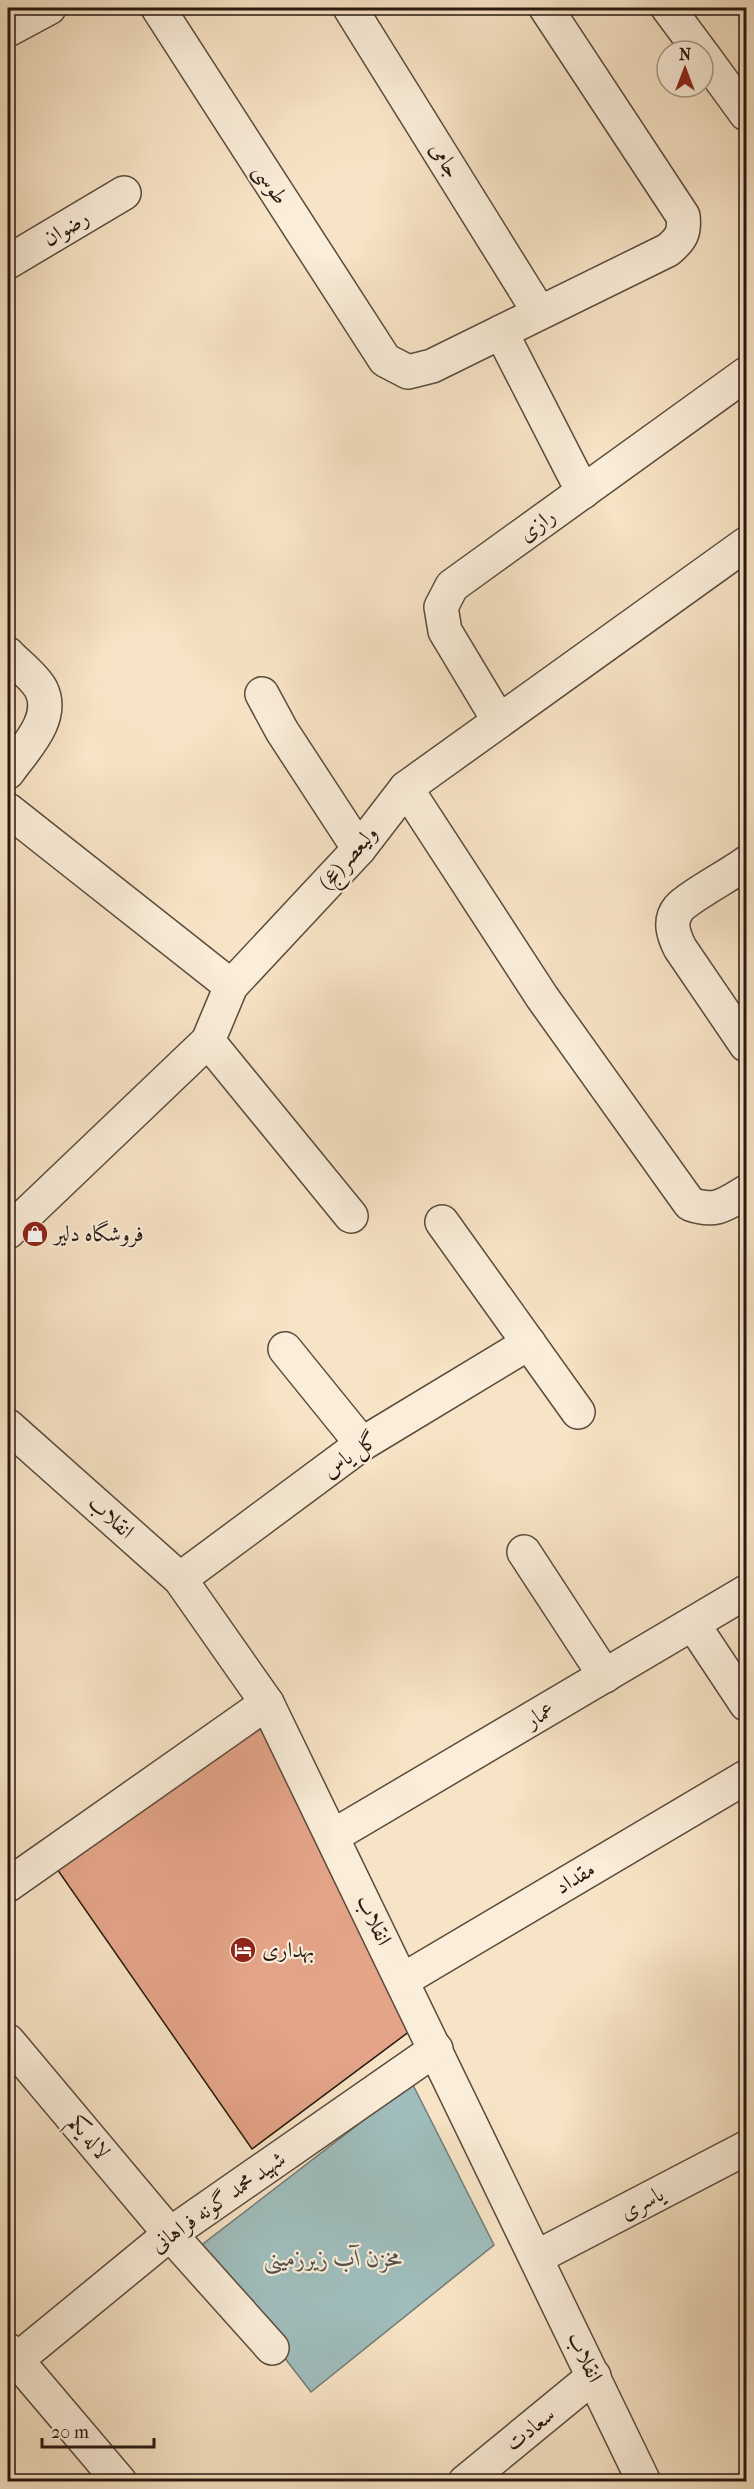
<svg xmlns="http://www.w3.org/2000/svg" width="754" height="2489" viewBox="0 0 754 2489" font-family="'IM FELL French Canon',Amiri,serif">
<style>
.water{fill:#9fbdbc;stroke:#6f7b77;stroke-width:1.5}
.building{fill:#e4a488;stroke:#271810;stroke-width:1.5}
.lines{fill:none;stroke-linecap:round;stroke-linejoin:round}
.minor-casing{stroke:#5b4b3d;stroke-width:36}
.minor{stroke:#faedd9;stroke-width:33}
.labels{text-anchor:middle;dominant-baseline:central;stroke-width:4.5;stroke-linejoin:round;paint-order:stroke}
.street-label{font-size:22px;fill:#271810;stroke:#faedd9}
.poi-label{font-size:22px;fill:#271810;stroke:#faedd9;text-anchor:start}
.water-label{font-size:24px;font-style:italic;fill:#51524c;stroke:#faedd9}
</style>
<rect width="100%" height="100%" fill="#f7e3c5"/>
<filter id="stains"><feTurbulence type="fractalNoise" baseFrequency=".00333" numOctaves="4"/><feColorMatrix values="0 0 0 0 .2 0 0 0 0 .09 0 0 0 0 .02 0 0 0 .5 -.17"/></filter>
<radialGradient id="worn" r=".72"><stop offset=".6" stop-color="#630" stop-opacity="0"/><stop offset="1" stop-color="#630" stop-opacity=".3"/></radialGradient>
<!-- water -->
<path class="water" d="M 412,2083 L 494,2245 L 311,2392 L 199,2247 Z"/>
<!-- building -->
<path class="building" d="M 265,1725 L 410,2031 L 252,2149 L 57,1869 Z"/>
<g class="lines">
<!-- minor casing -->
<g class="minor-casing">
<g id="minor">
<path d="M 158,8 L 385,360 L 408,372 L 432,366 L 668,250 C 681,239 685,233 683,216 L 546,8"/>
<path d="M 350,8 L 539,312"/>
<path d="M 668,8 L 700,51"/>
<path d="M 8,30 L 49,8"/>
<path d="M 703,55 L 746,114"/>
<path d="M 8,262 L 124,193"/>
<path d="M 501,332 L 583,492"/>
<path d="M 8,654 C 17,664 34,676 41,689 C 56,719 24,749 8,772"/>
<path d="M 262,694 L 282,731 L 359,849"/>
<path d="M 499,721 L 445,631 L 441,607 L 452,586 L 746,374"/>
<path d="M 406,788 L 542,997 L 690,1204 C 715,1213 725,1205 746,1192"/>
<path d="M 8,810 L 231,986"/>
<path d="M 746,863 C 733,873 687,898 679,908 C 668,921 674,936 680,948 L 746,1045"/>
<path d="M 208,1041 L 351,1216"/>
<path d="M 442,1222 L 578,1412"/>
<path d="M 8,1232 L 208,1041 L 231,986 L 359,849 L 406,788 L 746,544"/>
<path d="M 285,1349 L 362,1444"/>
<path d="M 8,1426 L 180,1579 L 267,1703 L 644,2482"/>
<path d="M 524,1552 L 605,1676"/>
<path d="M 180,1579 L 362,1444 L 529,1343"/>
<path d="M 693,1624 L 746,1704"/>
<path d="M 333,1836 L 746,1592"/>
<path d="M 8,1885 L 267,1703"/>
<path d="M 403,1980 L 746,1777"/>
<path d="M 8,2041 L 170,2234 L 272,2348"/>
<path d="M 537,2257 L 746,2148"/>
<path d="M 8,2350 L 120,2482"/>
<path d="M 8,2367 L 170,2234 L 436,2049"/>
<path d="M 465,2482 L 594,2376"/>
</g>
</g>
<!-- minor -->
<use href="#minor" class="minor"/>
</g>
<!-- icons -->
<defs>
<g id="shop-disc" transform="scale(1.35)"><circle r="9.5" fill="#8f2418" stroke="#faedd9"/><path d="M-5-2.5h2.3a2.7 3.5 0 0 1 5.4 0H5L5.5 6h-11ZM-1.5-2.5h3a1.5 2.3 0 0 0-3 0Z" fill="#fff"/></g>
<g id="hotel-disc" transform="scale(1.35)"><circle r="9.5" fill="#8f2418" stroke="#faedd9"/><path d="M-6-4.5h1.5V1H6V5H4.5V3h-9V5H-6ZM-4 0a1.8 1.8 0 1 1 3.6 0ZM.5 0V-2.5h3Q6-2.5 6 0Z" fill="#fff"/></g>
</defs>
<g fill-rule="evenodd">
<use href="#shop-disc" x="35" y="1234"/>
<use href="#hotel-disc" x="243" y="1950"/>
</g>
<g class="labels">
<!-- street labels -->
<g class="street-label">
<text transform="translate(445 160) rotate(58)">جامی</text>
<text transform="translate(271 184) rotate(57)">طوسی</text>
<text transform="translate(66 228) rotate(-31)">رضوان</text>
<text transform="translate(537 525) rotate(-36)">رازی</text>
<text transform="translate(348 858) rotate(-49)">ولیعصر(عج)</text>
<text transform="translate(350 1455) rotate(-35)">گل یاس</text>
<text transform="translate(111 1517) rotate(42)">انقلاب</text>
<text transform="translate(540 1715) rotate(-31)">عمار</text>
<text transform="translate(575 1878) rotate(-31)">مقداد</text>
<text transform="translate(374 1920) rotate(64)">انقلاب</text>
<text transform="translate(89 2137) rotate(50)">لاله یکم</text>
<text transform="translate(218 2202) rotate(-35)">شهید محمد گونه فراهانی</text>
<text transform="translate(642 2203) rotate(-28)">یاسری</text>
<text transform="translate(585 2357) rotate(64)">انقلاب</text>
<text transform="translate(530 2429) rotate(-39)">سعادت</text>
</g>
<!-- poi labels -->
<g class="poi-label">
<text x="54" y="1234">فروشگاه دلیر</text>
<text x="262" y="1950">بهداری</text>
</g>
<!-- water labels -->
<g class="water-label">
<text x="333" y="2258">مخزن آب زیرزمینی</text>
</g>
</g>
<!-- margin -->
<rect width="754" height="2489" fill="none" stroke="#f7e3c5" stroke-width="30"/>
<rect x="9" y="9" width="736" height="2471" fill="none" stroke="#271810" stroke-width="3"/>
<rect x="15" y="15" width="724" height="2459" fill="none" stroke="#271810" stroke-width="1.5"/>
<!-- north arrow -->
<g transform="translate(685 69)"><circle r="28" fill="#faedd9" stroke="#a69889" stroke-width="1.5"/>
<path d="M0-4.5L10 22L0 15L-10 22Z" fill="#8f2418"/>
<text y="-9" font-size="16" font-weight="bold" text-anchor="middle" fill="#271810">N</text>
</g>
<!-- scale -->
<path d="M42 2438v9h112v-9" fill="none" stroke="#271810" stroke-width="3"/>
<text x="51" y="2438" font-size="18" fill="#271810" stroke="#faedd9" stroke-width="4.5" paint-order="stroke">20 m</text>
<rect width="100%" height="100%" filter="url(#stains)"/>
<rect width="100%" height="100%" fill="url(#worn)"/>
</svg>
